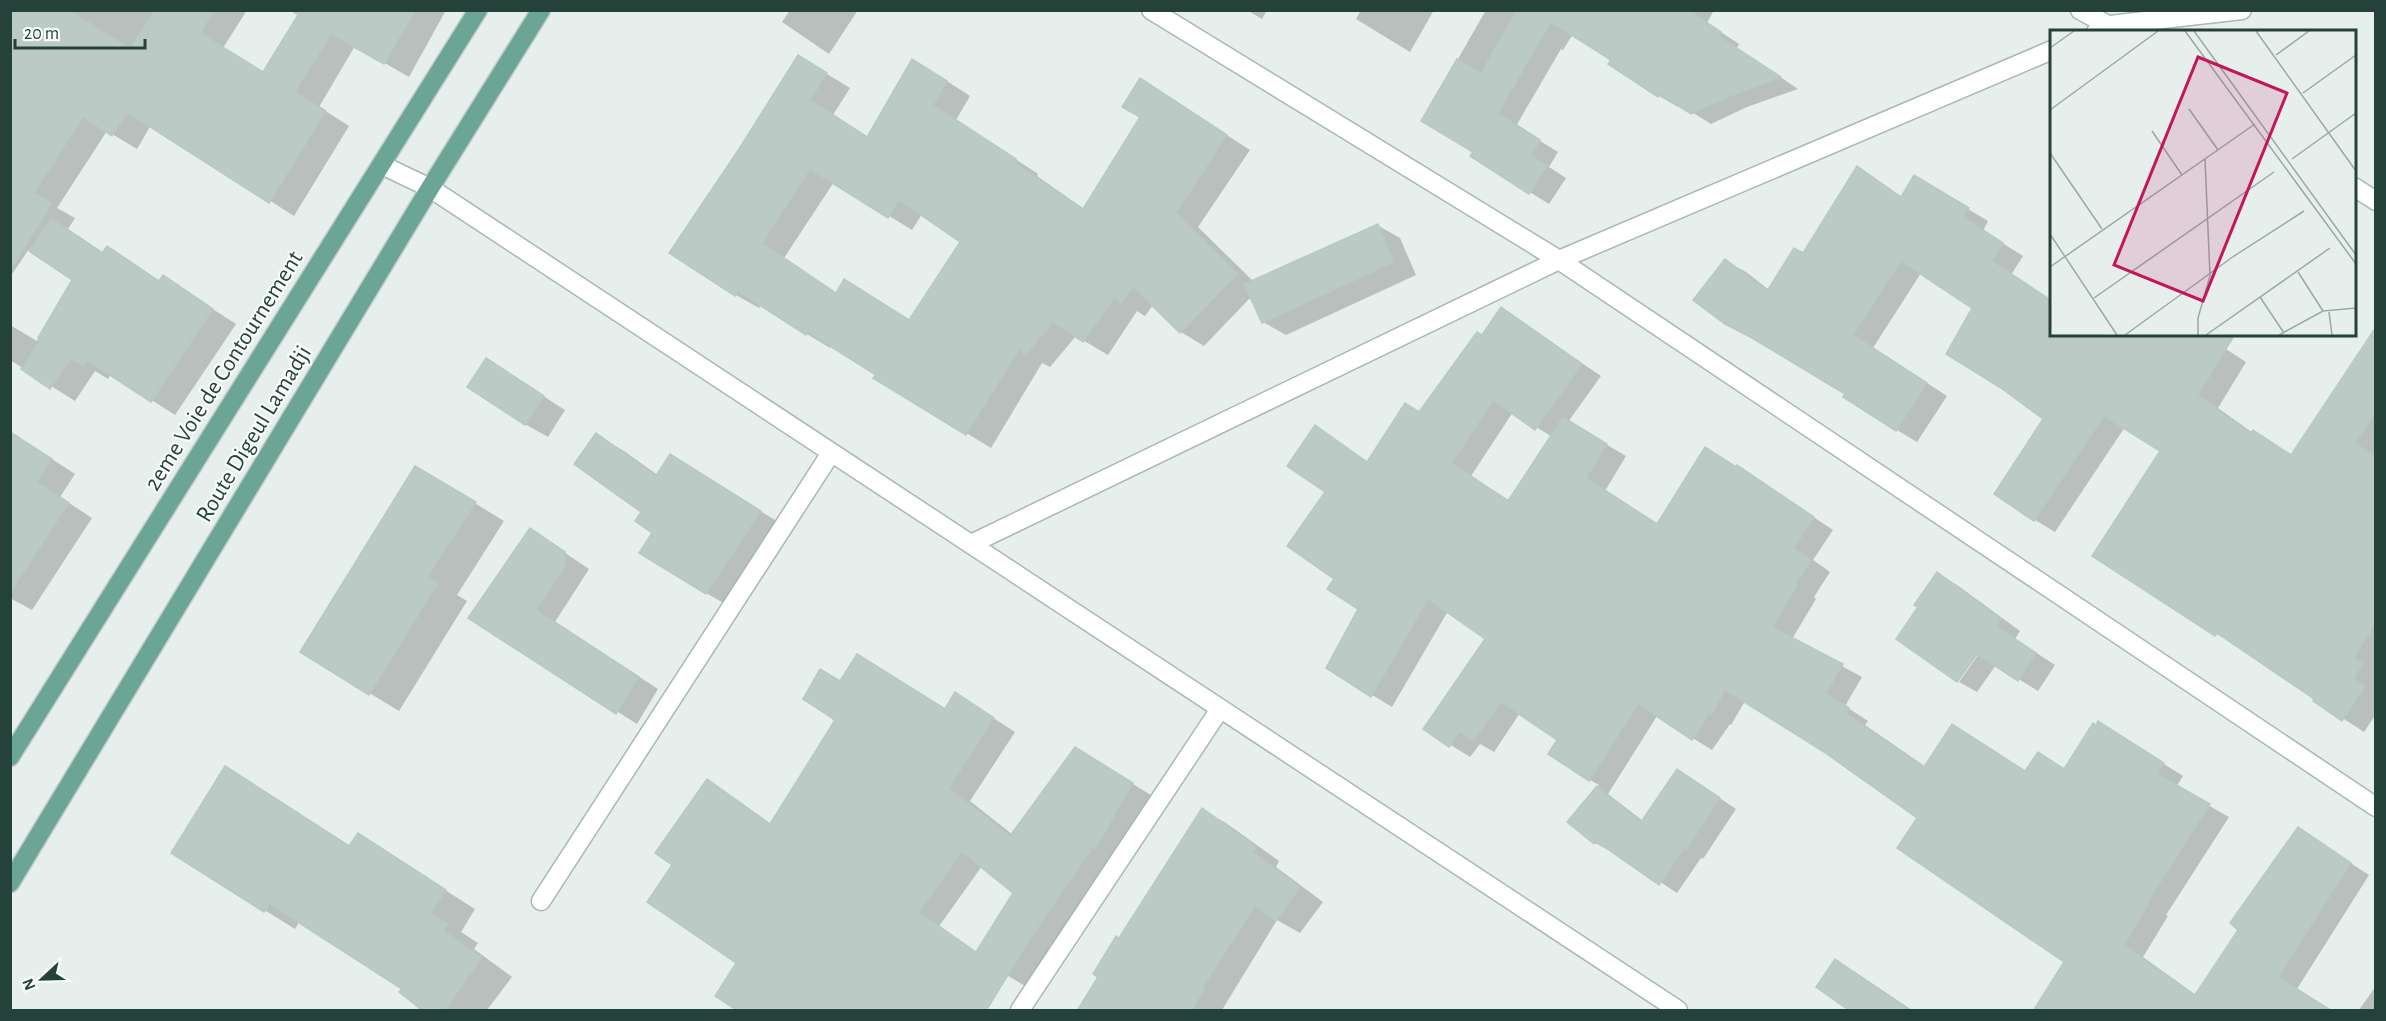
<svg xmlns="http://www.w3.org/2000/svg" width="2386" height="1021" viewBox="0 0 2386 1021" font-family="'Alegreya Sans',sans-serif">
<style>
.shadow{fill:#0003;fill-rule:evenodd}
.building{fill:#bbcac4;stroke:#b8c9c2;stroke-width:1.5;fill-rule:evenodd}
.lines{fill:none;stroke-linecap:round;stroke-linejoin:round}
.minor-casing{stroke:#a8b8b2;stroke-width:21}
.major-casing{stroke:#c2cac8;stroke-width:21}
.minor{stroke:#fff;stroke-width:18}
.major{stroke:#6aa596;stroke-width:18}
.labels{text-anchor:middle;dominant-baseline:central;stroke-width:4.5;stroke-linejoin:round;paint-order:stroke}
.street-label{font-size:24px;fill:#24423a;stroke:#f7fbf9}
.inset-road{fill:none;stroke:#98aaa4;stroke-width:1.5}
.view{fill:#c2185b;fill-opacity:0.15;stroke:#c2185b;stroke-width:3}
.inset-edge{fill:none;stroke:#24423a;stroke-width:3}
</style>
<rect width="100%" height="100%" fill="#e6efeb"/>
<!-- shadow -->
<g class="shadow">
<path d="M 10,10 L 247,10 L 223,48 L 264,73 L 302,10 L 446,10 L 409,77 L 355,46 L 319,107 L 349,126 L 294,216 L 151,125 L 137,149 L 107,131 L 57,208 L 75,218 L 68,229 L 104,253 L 107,248 L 160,282 L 163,277 L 236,324 L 175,415 L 111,374 L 108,379 L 95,371 L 75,401 L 10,360 L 10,325 L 37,341 L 74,280 L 29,249 L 10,277 Z"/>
<path d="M 790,10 L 858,10 L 829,54 L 782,22 Z"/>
<path d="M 1247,10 L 1267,10 L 1262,19 Z"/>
<path d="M 1361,10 L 1434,10 L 1410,52 L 1356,19 Z"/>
<path d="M 1486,10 L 1714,10 L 1707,23 L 1739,44 L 1737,48 L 1798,89 L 1747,107 L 1711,124 L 1679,104 L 1678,107 L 1659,96 L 1610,64 L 1613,60 L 1573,34 L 1563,50 L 1561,49 L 1516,126 L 1558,152 L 1549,167 L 1566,178 L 1549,204 L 1472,156 L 1475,152 L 1423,120 Z"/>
<path d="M 822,71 L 850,88 L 833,115 L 869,138 L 936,74 L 970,96 L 956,120 L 1038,174 L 1037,176 L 1084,209 L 1142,117 L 1141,80 L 1250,150 L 1198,227 L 1254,282 L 1377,225 L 1400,238 L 1416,275 L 1286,335 L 1263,322 L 1251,297 L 1204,346 L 1181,332 L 1153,305 L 1145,316 L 1137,311 L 1108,355 L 1076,336 L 1050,367 L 1042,363 L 991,448 L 876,378 L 878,374 L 831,345 L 830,348 L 807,334 L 761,305 L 759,308 L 736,295 L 671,253 ZM 834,182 L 912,230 L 922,214 L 962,242 L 910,321 L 837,294 L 784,258 Z"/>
<path d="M 1858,168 L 1876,179 L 1876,181 L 1906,202 L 1914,177 L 1988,221 L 1983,231 L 2023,256 L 2011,275 L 2052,334 L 2203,334 L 2246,362 L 2218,408 L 2253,433 L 2293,456 L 2376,330 L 2376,714 L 2364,732 L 2315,700 L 2317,698 L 2095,556 L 2162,450 L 2125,427 L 2055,532 L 2035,520 L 2045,418 L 2002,387 L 1974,308 L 1921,273 L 1873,348 L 1947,396 L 1917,442 L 1897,430 L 1847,394 L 1726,261 L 1746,272 L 1769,290 L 1804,255 Z"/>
<path d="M 1501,309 L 1601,376 L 1568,422 L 1626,456 L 1605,491 L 1658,525 L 1738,467 L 1833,530 L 1813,560 L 1830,572 L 1814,597 L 1816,599 L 1792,639 L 1862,677 L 1845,706 L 1868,721 L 1865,725 L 1926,767 L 2026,772 L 2038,754 L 2065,770 L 2118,735 L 2183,776 L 2176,787 L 2229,817 L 2166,915 L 2168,916 L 2143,957 L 2197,996 L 2240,930 L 2298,829 L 2369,875 L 2297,989 L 2035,1010 L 2067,962 L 1919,817 L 1825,751 L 1745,701 L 1731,725 L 1730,724 L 1712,750 L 1657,716 L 1608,794 L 1643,821 L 1694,781 L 1736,809 L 1703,859 L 1701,858 L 1677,893 L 1613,851 L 1612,852 L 1595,843 L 1569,822 L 1599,785 L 1590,780 L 1560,740 L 1520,713 L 1494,752 L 1480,744 L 1470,757 L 1425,729 L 1487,639 L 1448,611 L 1392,707 L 1328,668 L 1360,608 L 1336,579 L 1327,492 L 1315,427 L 1369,463 L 1420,414 L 1482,337 ZM 1513,412 L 1552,437 L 1510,501 L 1471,476 Z"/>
<path d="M 487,360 L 565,410 L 548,437 L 525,424 Z"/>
<path d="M 597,435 L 624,451 L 659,476 L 698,473 L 788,528 L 734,609 L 706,593 L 654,532 L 644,511 Z"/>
<path d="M 10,443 L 41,452 L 75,474 L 60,497 L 92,518 L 32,610 L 10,598 Z"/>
<path d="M 445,485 L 504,521 L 457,595 L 467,601 L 399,711 L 302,652 Z"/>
<path d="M 531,530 L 589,569 L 555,622 L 658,689 L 637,724 L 470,618 Z"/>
<path d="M 1938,574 L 1957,585 L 2020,631 L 2015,639 L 2055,665 L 2038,691 L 1996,665 L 1977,692 L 1959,682 L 1983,648 L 1920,607 Z"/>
<path d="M 841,683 L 946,710 L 956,694 L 1015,732 L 970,801 L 1013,835 L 1097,762 L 1154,797 L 1027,987 L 975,957 L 1015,893 L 982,866 L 935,932 L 738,963 L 674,864 L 708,781 L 771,824 L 837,719 Z"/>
<path d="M 256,786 L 351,847 L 358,835 L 475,909 L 461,932 L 478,943 L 474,949 L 512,977 L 487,1010 L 426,1010 L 404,988 L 300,921 L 295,929 L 173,853 Z"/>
<path d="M 1202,810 L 1226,823 L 1279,861 L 1276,867 L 1323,902 L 1300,933 L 1277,920 L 1222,1010 L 1079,1010 L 1120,940 Z"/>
<path d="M 1835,961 L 1858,974 L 1912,1010 L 1853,1010 Z"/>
<path d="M 2376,986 L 2376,1010 L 2359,1010 Z"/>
</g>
<!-- building -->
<g class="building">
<path d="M 10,10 L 69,10 L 130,49 L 155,10 L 214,10 L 200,33 L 263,72 L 298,15 L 291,10 L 415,10 L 384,64 L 331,34 L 295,92 L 326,111 L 269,203 L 127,112 L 112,136 L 83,117 L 34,193 L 52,203 L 10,271 Z"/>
<path d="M 1517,10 L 1688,10 L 1721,32 L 1718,36 L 1781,77 L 1728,97 L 1691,114 L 1660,94 L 1658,97 L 1608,64 L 1611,60 L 1551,22 L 1498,113 L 1540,140 L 1531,155 L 1547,166 L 1529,194 L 1470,156 L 1473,152 L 1421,121 L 1457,59 L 1481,73 Z"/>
<path d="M 798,55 L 827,73 L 810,100 L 867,137 L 912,59 L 947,81 L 933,105 L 1016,159 L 1014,162 L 1083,209 L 1140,117 L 1122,107 L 1140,78 L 1227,135 L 1176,213 L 1238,274 L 1180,333 L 1133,287 L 1121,303 L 1114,298 L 1083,342 L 1053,322 L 1026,355 L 1019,349 L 966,435 L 873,378 L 876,375 L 808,332 L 806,335 L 738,291 L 735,296 L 669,253 L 739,149 ZM 810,169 L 888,218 L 899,200 L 960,242 L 909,320 L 844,279 L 836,293 L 762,243 Z"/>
<path d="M 1857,166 L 1901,197 L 1914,175 L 1969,208 L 1963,217 L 2003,243 L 1992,261 L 2052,301 L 2052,334 L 2235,334 L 2198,395 L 2251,433 L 2253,430 L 2291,455 L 2376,327 L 2376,412 L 2355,443 L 2376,457 L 2376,623 L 2354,657 L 2363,664 L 2353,678 L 2365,686 L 2342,721 L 2313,701 L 2314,699 L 2217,633 L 2215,636 L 2092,556 L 2160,451 L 2104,416 L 2034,521 L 1994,494 L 2043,419 L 2001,388 L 1946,354 L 1972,308 L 1901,261 L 1853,335 L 1927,383 L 1896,431 L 1843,397 L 1845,394 L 1752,338 L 1725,324 L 1693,300 L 1725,259 L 1767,291 L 1794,248 L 1803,253 Z"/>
<path d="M 51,218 L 102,253 L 107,246 L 159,281 L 163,275 L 213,309 L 151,402 L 87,360 L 83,366 L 71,359 L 50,389 L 21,369 L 40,340 L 38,338 L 72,280 L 29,251 Z"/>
<path d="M 1378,224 L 1394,262 L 1262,323 L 1244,284 Z"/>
<path d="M 1501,307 L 1582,364 L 1535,430 L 1493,400 L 1452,463 L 1508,501 L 1563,417 L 1607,444 L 1586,478 L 1657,524 L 1705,447 L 1736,467 L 1737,465 L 1814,517 L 1794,548 L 1811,560 L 1795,585 L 1797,586 L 1772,627 L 1843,664 L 1826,694 L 1849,708 L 1846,713 L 1924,767 L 1952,724 L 2025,771 L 2038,752 L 2064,769 L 2093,723 L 2096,725 L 2098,721 L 2164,763 L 2157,774 L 2210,804 L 2147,903 L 2149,904 L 2124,945 L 2195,995 L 2238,930 L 2230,923 L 2298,827 L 2351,863 L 2278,977 L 2332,1011 L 2033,1011 L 2064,962 L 1897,848 L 1917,818 L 1824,752 L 1725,690 L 1711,715 L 1709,714 L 1692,740 L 1638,704 L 1589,781 L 1548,754 L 1557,740 L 1501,702 L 1473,741 L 1460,732 L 1449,747 L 1423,729 L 1485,639 L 1428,599 L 1371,697 L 1326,668 L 1358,609 L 1327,589 L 1334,579 L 1287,546 L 1325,492 L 1287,466 L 1315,425 L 1367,462 L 1405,403 L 1419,412 L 1477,332 L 1482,335 Z"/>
<path d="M 486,358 L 544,396 L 525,425 L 467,387 Z"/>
<path d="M 10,432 L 52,459 L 37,482 L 69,503 L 10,593 Z"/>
<path d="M 596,433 L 656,476 L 670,454 L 761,511 L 706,594 L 639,553 L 652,533 L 635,521 L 641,512 L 574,464 Z"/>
<path d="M 415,466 L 476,502 L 428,576 L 438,583 L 369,695 L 300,652 Z"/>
<path d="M 530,528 L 565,552 L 565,566 L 536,610 L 639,677 L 616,714 L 468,618 Z"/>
<path d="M 1937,572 L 2001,619 L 1996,626 L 2036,653 L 2018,681 L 1977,654 L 1957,682 L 1896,639 L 1918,607 L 1914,605 Z"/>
<path d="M 857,654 L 945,709 L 955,692 L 994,718 L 949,788 L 1010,836 L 1075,747 L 1133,783 L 1095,849 L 1093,847 L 1028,942 L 986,1011 L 738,1011 L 715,996 L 736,963 L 647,902 L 672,865 L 655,853 L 707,779 L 770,824 L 835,720 L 803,699 L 820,669 L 840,681 ZM 962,852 L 1013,893 L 976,952 L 919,912 Z"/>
<path d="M 225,766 L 349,846 L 358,833 L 446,890 L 431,913 L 448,924 L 444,931 L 482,958 L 444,1011 L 423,1011 L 399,992 L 402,989 L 270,904 L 264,912 L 171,853 Z"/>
<path d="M 1677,769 L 1720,798 L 1686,850 L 1684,849 L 1659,885 L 1596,841 L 1594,844 L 1567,822 L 1597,786 L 1641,822 Z"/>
<path d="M 1202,808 L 1257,847 L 1253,852 L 1300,887 L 1276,921 L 1255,906 L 1203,987 L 1205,988 L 1191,1011 L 1077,1011 L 1098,977 L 1093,974 L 1116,936 L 1119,938 Z"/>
<path d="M 1835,959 L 1911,1011 L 1850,1011 L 1816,987 Z"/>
</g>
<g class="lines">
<!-- minor casing -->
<g class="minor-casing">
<g id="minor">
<path d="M 1151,10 L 1559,260 L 2376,807"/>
<path d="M 2080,10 L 2115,29"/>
<path d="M 2096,32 L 2110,25 L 2242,10"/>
<path d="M 382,165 L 430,188 L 1678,1010"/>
<path d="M 2354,187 L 2376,201"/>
<path d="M 971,544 L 1559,260 L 2052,50"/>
<path d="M 541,901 L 831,453"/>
<path d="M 1020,1010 L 1220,709"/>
</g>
</g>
<!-- major casing -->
<g class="major-casing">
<g id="major">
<path d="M 10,757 L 478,10"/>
<path d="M 10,883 L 430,188 L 541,10"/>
</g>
</g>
<!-- minor -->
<use href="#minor" class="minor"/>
<!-- major -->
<use href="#major" class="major"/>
</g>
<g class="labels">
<!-- street labels -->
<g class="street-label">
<text transform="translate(224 371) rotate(-58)">2eme Voie de Contournement</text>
<text transform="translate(254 434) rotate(-59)">Route Digeul Lamadji</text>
</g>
</g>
<!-- overview -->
<g transform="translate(2050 30)">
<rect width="306" height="306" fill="#e6efeb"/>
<path class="inset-road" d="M 135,1 L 306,234M 144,1 L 306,225M 206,1 L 306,141M 0,18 L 24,1M 226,25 L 259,1M 253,63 L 306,25M 139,79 L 168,120M 0,80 L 108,1M 102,101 L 132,145M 0,123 L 52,199M 242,129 L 306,83M 0,204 L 67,305M 0,237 L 205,94M 248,242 L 273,281M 210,267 L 234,303M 44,268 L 224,142M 279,282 L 282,305M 75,305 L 184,226 L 254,181M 148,305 L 148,288 L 160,246 L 155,129M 156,305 L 280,218M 229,305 L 273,281 L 306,278"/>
<path class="view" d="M 148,27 L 237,63 L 153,271 L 64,235 Z"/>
<rect width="306" height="306" class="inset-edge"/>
</g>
<!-- border -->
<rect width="2386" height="1021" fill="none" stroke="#24423a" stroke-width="24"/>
<!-- north arrow -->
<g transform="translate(42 979) rotate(248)" stroke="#f7fbf9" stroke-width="4.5" paint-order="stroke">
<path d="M0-4.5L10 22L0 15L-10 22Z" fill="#24423a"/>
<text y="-9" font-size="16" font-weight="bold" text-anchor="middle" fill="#24423a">N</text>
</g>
<!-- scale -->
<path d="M15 39v9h130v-9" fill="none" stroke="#24423a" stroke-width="3"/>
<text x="24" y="39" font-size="18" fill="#24423a" stroke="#f7fbf9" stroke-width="4.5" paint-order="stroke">20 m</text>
</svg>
